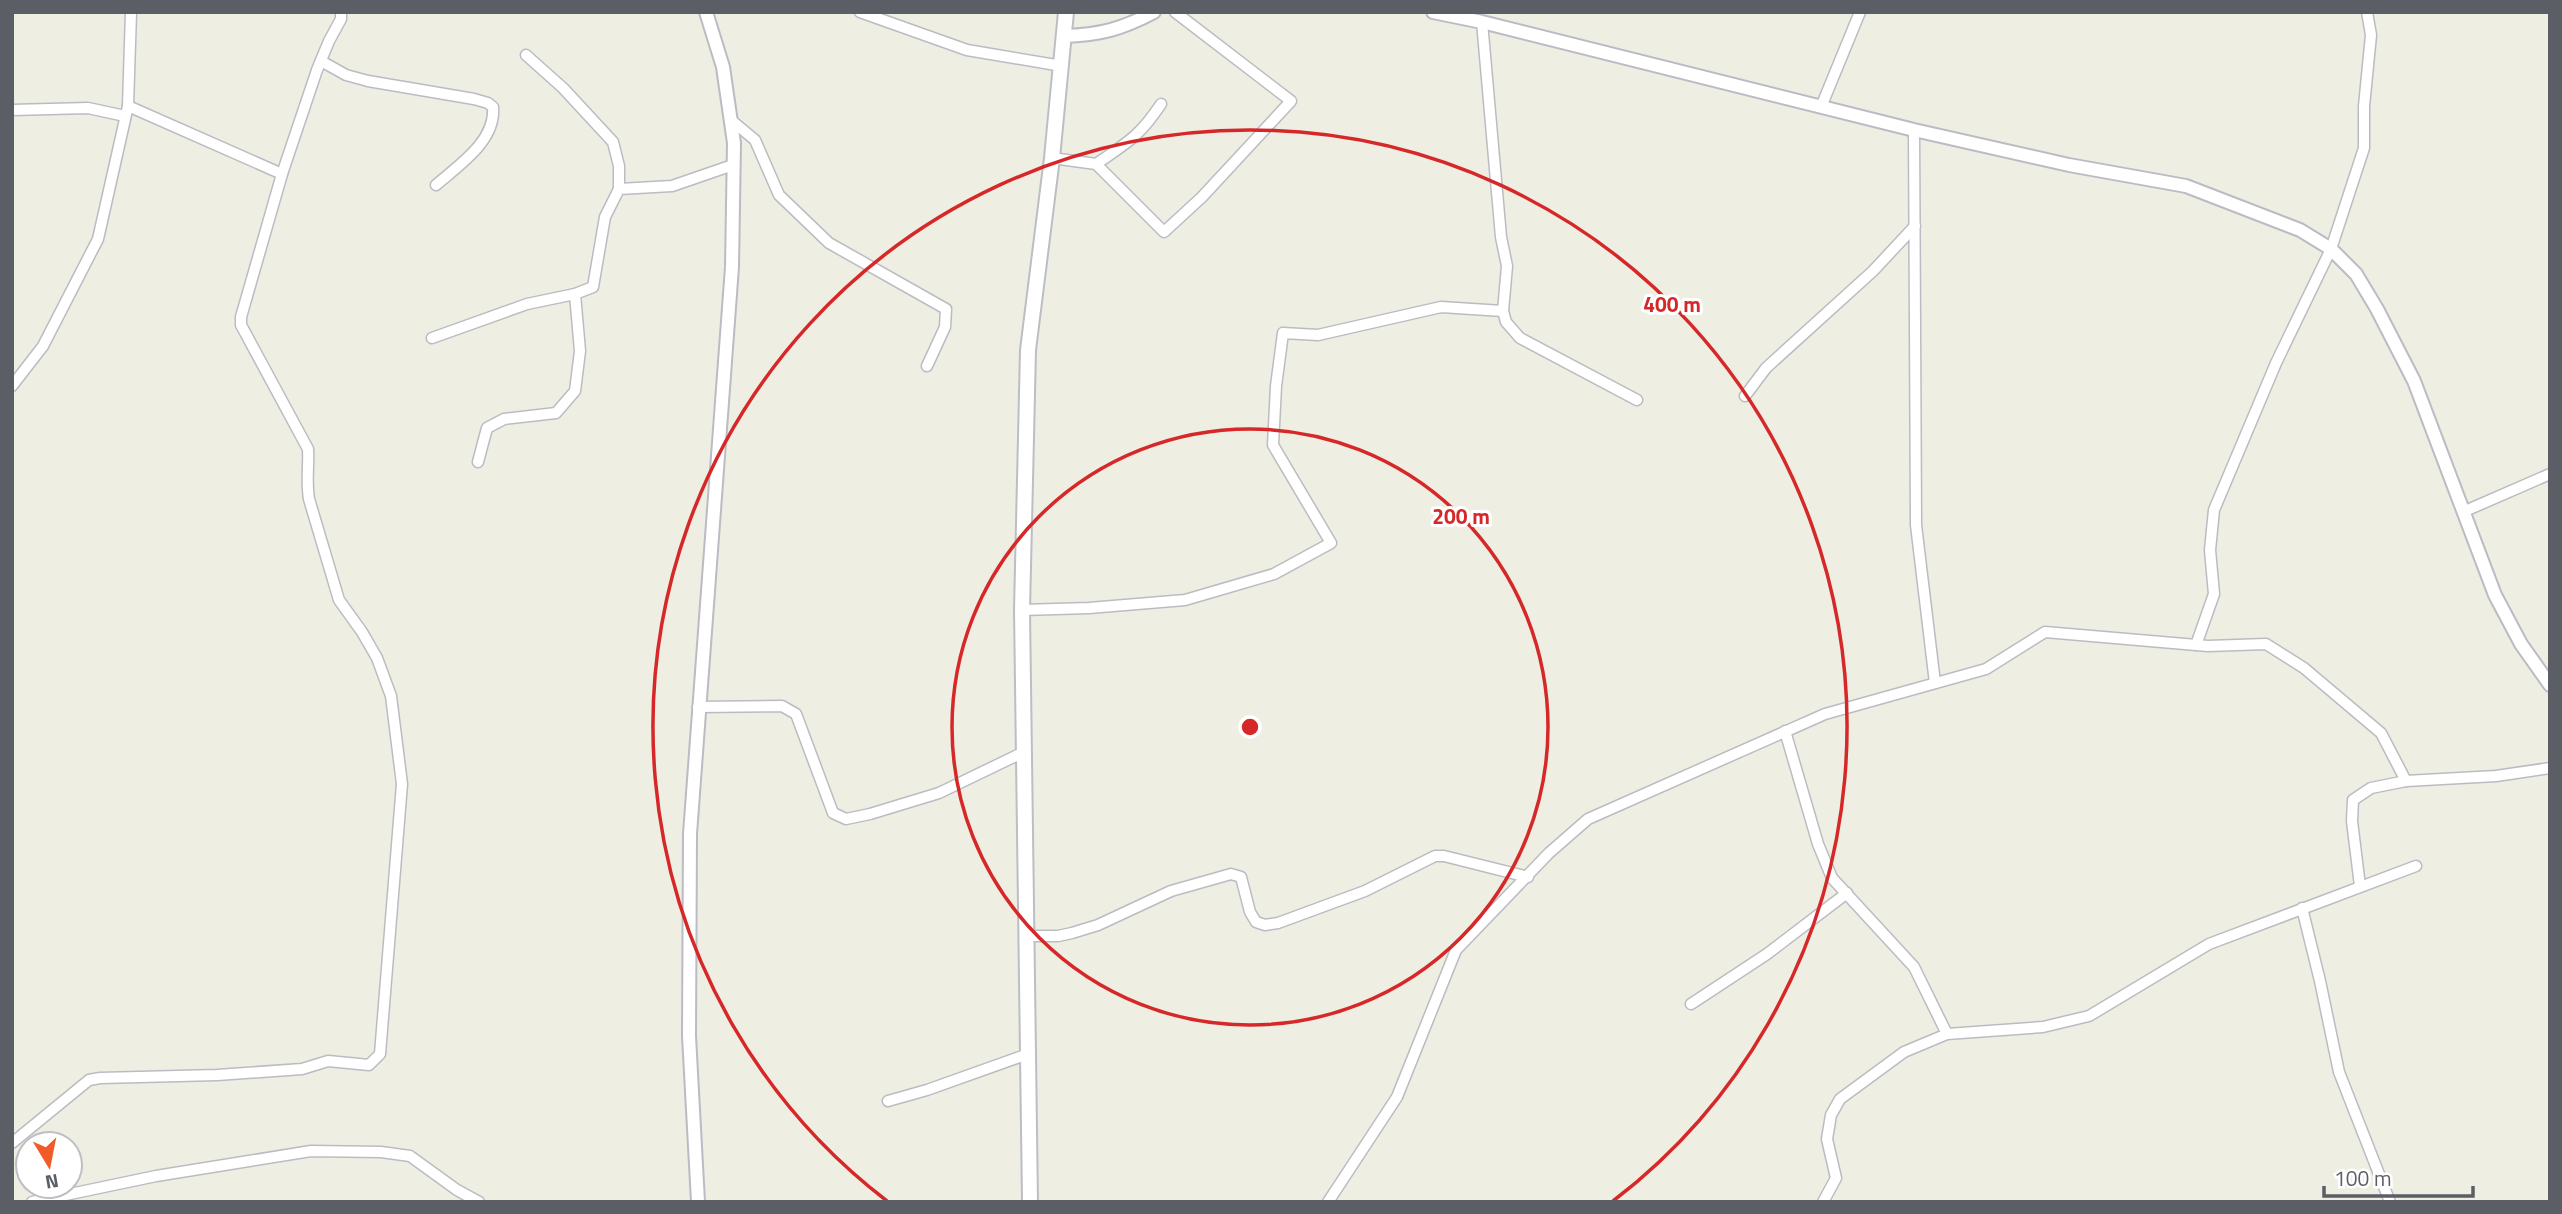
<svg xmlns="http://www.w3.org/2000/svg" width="2562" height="1214" viewBox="0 0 2562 1214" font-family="'Titillium Web',sans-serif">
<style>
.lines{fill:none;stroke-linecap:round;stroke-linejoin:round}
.minor-casing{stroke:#bbbcc3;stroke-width:13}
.tertiary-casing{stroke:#bbbcc3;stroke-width:16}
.secondary-casing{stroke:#bcbec5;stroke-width:18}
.minor{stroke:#fff;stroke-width:10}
.tertiary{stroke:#fff;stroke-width:12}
.secondary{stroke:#fff;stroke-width:14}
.ring{fill:none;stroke:#d62828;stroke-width:3.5}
.centre{fill:#d62828;stroke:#fff;stroke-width:3.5}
.ring-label{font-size:21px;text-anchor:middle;font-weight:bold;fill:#d62828;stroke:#fff;stroke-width:6;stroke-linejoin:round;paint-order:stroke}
</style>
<rect width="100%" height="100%" fill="#efeee3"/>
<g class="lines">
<!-- minor casing -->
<g class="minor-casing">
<g id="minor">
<path d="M 860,12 L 967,50 L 1062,66"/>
<path d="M 526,55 L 563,88 L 613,142 L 619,166 L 619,189"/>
<path d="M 321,61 L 346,75 L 368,81 L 474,99 L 488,103 L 493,107 C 496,141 459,165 436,185"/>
<path d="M 128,106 L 282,174"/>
<path d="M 1821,107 L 1860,12"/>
<path d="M 12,110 L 88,108 L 125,116"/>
<path d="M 731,120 L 755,140 L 779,195 L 829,243 L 946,309 L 945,327 L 927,366"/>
<path d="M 1914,130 L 1916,525 L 1935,683"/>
<path d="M 1052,158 L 1096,164 L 1164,232 L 1202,197 L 1291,101 L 1175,12"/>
<path d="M 1096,164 C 1128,142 1139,137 1161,104"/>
<path d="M 1503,311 L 1506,322 L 1520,338 L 1637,400"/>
<path d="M 432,338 L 527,304 L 575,294"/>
<path d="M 12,386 L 43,346 L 98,239 L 128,106 L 131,12"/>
<path d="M 1745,396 L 1766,368 L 1873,271 L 1915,226"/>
<path d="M 478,462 L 487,428 L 504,419 L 556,413 L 575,391 L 580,351 L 575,294 L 593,287 L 605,217 L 619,189 L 672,186 L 733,165"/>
<path d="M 2465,511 L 2550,474"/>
<path d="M 1022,610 L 1089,608 L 1185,600 L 1274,574 L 1331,543 L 1273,445 L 1276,386 L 1283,333 L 1318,335 L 1441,307 L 1503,311 L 1507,266 L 1501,237 L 1482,22"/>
<path d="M 2196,645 L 2214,594 L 2210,550 L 2214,510 L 2276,363 L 2331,249 L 2364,148 L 2364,106 L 2371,35 L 2367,12"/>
<path d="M 698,707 L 782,706 L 796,714 L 833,813 L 846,819 L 870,814 L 939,793 L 1024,752"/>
<path d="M 1785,731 L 1818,844 L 1832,878 L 1914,967 L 1947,1034"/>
<path d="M 2360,886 L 2352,821 L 2353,800 L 2371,788 L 2406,781 L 2496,776 L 2550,768"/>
<path d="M 2302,908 L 2320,981 L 2339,1072 L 2390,1202"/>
<path d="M 1026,936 L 1058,936 L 1072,933 L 1098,925 L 1171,891 L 1231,874 L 1241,877 L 1250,912 L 1256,922 L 1265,925 L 1278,923 L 1365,891 L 1435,856 L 1444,856 L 1528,877"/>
<path d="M 1691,1004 L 1767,954 L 1847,893"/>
<path d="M 888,1101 L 927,1090 L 1028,1054"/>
<path d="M 12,1143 L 89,1080 L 100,1078 L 217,1075 L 302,1069 L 328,1061 L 369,1065 L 380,1054 L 402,784 L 391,696 L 377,658 L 362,632 L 339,600 L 309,499 C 306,482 309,466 308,449 L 241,325 L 241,317 L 282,174 L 317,70 L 329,41 L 341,19 L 341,12"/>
<path d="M 32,1202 L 156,1176 L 311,1151 L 381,1152 L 410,1156 L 457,1190 L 479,1202"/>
<path d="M 1328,1202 L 1397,1097 L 1456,950 L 1549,853 L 1588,819 L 1825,714 L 1986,669 L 2045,632 L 2208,646 L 2266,644 L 2304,668 L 2381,733 L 2406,781"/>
<path d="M 1823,1202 L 1836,1178 L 1827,1139 L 1831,1115 L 1840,1099 L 1904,1052 L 1947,1034 L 2043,1027 L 2089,1016 L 2209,944 L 2416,866"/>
</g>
</g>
<!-- tertiary casing -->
<g class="tertiary-casing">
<g id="tertiary">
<path d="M 1433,12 L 1482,22 L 1914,130 L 2069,165 L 2186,186 L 2300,230 L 2331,249 L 2356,274 L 2377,309 L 2414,381 L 2495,595 L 2521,644 L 2550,685"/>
<path d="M 1064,36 C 1100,35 1122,29 1154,12"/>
<path d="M 698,1202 L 689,1036 L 690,834 L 732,267 L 734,143 L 723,67 L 706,12"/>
</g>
</g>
<!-- secondary casing -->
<g class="secondary-casing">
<path id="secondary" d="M 1030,1202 L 1022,610 L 1028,350 L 1052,158 L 1066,12"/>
</g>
<!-- minor -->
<use href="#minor" class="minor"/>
<!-- tertiary -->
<use href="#tertiary" class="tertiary"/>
<!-- secondary -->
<use href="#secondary" class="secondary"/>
</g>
<!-- distance rings -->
<g class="ring">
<circle cx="1250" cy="727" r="298"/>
<path d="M887 1201A597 597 0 1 1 1613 1201"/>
</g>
<circle cx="1250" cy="727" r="10" class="centre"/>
<g class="ring-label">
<text x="1672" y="312">400 m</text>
<text x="1461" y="524">200 m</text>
</g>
<!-- border -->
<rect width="2562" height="1214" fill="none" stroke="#5b5e65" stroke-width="28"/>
<!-- north arrow -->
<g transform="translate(49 1165) rotate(170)"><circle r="33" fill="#ffffff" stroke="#bdbfc1" stroke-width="2"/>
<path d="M0-5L12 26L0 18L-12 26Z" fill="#f05b28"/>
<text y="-10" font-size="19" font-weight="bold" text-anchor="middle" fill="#5b5e65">N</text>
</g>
<!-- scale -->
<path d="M2324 1186v10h149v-10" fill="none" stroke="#5b5e65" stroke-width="3.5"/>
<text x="2334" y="1186" font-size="21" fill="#5b5e65" stroke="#ffffff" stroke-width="5" paint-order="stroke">100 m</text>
</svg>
